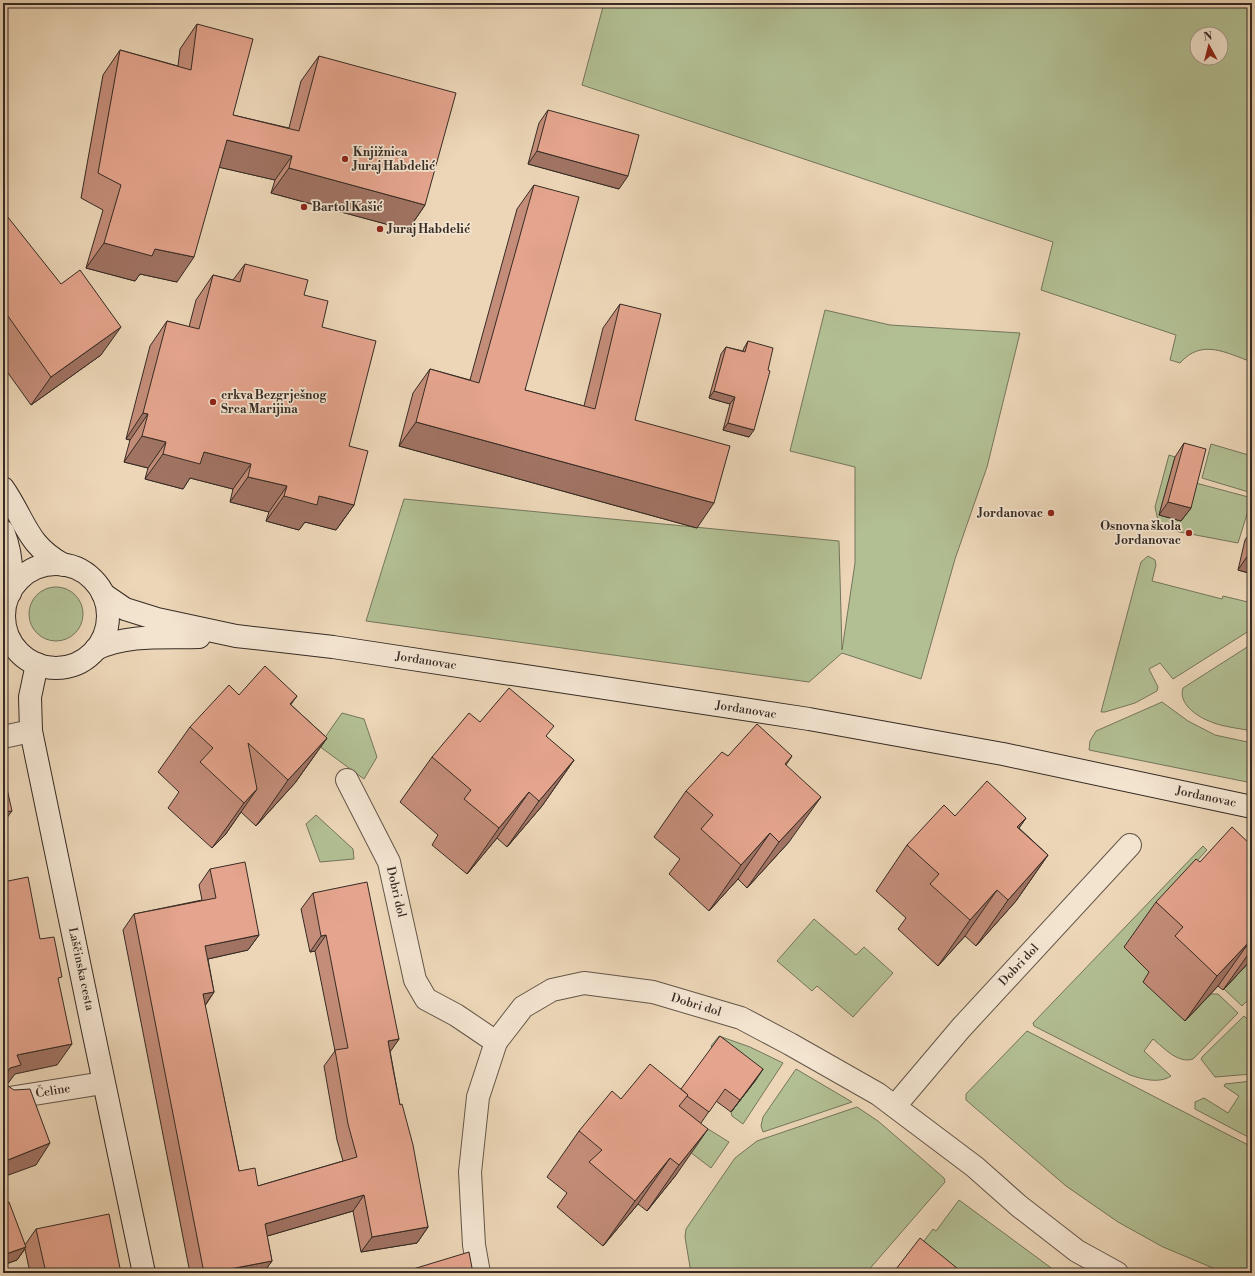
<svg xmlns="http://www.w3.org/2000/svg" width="1255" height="1276" viewBox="0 0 1255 1276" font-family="'Libre Bodoni',serif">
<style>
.green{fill:#b2bf93;stroke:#74755c;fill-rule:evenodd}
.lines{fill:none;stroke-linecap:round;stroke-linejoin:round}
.minor-casing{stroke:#645649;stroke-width:24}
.secondary-casing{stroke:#362b24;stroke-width:24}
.minor{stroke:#f3e4d0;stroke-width:22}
.secondary{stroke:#f3e4d0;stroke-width:22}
.wall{fill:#c48d79;stroke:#362b24}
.shaded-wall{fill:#a07363;stroke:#362b24}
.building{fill:#e4a48d;stroke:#362b24}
.poi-dot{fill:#8f2418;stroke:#f3e4d0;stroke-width:1.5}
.labels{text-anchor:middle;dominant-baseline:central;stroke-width:3.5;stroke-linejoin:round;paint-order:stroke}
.poi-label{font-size:12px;font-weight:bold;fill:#362b24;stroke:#f3e4d0;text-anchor:start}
.street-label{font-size:12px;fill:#362b24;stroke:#f3e4d0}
</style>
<rect width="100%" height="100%" fill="#ecd6b7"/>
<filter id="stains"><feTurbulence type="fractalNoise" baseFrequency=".005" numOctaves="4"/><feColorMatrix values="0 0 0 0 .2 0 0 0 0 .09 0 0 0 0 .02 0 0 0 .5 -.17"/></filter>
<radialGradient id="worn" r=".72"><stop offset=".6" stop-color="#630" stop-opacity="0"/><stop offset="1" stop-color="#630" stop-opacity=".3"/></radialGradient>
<!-- green -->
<g class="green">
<path d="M 604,3 L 1252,3 L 1252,362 C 1226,353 1202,338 1180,363 L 1170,360 L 1176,335 L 1041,290 L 1053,242 L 582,85 ZM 1197,34 L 1221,34 L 1221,58 L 1197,58 Z"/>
<path d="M 825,310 L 890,325 L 1020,333 L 987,467 L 955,559 L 921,679 L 842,653 L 809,682 L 366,621 L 404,499 L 839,541 L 842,650 L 855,563 L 855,467 L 790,451 Z"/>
<path d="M 1211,444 L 1252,456 L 1252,493 L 1202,478 Z"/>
<path d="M 1169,455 L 1175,457 L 1159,515 L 1192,482 L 1252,498 L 1238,543 L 1164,529 L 1159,525 L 1155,507 Z"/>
<path d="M 1148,556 L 1155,560 L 1156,565 L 1152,581 L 1222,599 L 1223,596 L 1252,603 L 1252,629 L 1173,679 L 1160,663 L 1149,669 L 1158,687 L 1157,691 L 1135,703 L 1105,712 L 1101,712 L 1141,562 Z"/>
<circle cx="56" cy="614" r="27"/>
<path d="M 1252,644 L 1252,731 C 1238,728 1222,727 1209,721 C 1196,716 1178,703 1183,688 Z"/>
<path d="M 1162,702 L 1188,721 L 1215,735 L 1252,743 L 1252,783 L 1089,750 L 1090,741 L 1096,731 Z"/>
<path d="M 342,713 L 364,719 L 377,757 L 364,779 L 319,746 Z"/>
<path d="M 316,815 L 353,849 L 354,859 L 320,862 L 306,824 Z"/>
<path d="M 1203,846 L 1207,850 L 1160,901 L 1151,973 L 1185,1021 L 1211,994 L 1218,994 L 1238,1013 L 1193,1059 C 1178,1064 1164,1048 1153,1039 L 1144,1051 L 1171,1076 C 1159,1084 1142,1079 1130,1075 L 1034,1026 L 1033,1023 Z"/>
<path d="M 814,919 L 856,955 L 864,947 L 893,973 L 853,1017 L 817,986 L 812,991 L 777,961 Z"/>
<path d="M 1252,959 L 1252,996 L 1242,1006 L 1224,989 Z"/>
<path d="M 1244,1016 L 1252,1023 L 1252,1074 L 1215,1077 L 1201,1059 L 1203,1056 Z"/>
<path d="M 1027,1031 L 1252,1147 L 1252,1273 L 1225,1273 L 1163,1247 L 1118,1222 L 1066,1186 L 966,1100 L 966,1094 Z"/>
<path d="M 719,1036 L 750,1047 L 783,1063 L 743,1124 L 732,1116 L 731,1112 L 755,1081 L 712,1048 L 711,1046 Z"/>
<path d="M 796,1069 L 852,1102 L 763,1132 L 761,1126 L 763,1117 Z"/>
<path d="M 1252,1081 L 1252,1139 L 1195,1109 L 1195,1102 L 1204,1098 L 1228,1113 L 1239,1096 L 1224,1086 L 1225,1084 Z"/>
<path d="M 857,1107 L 878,1121 L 944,1178 L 945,1182 L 866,1273 L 691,1273 L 685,1237 L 686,1229 L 735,1158 L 757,1141 Z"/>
<path d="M 700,1124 L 729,1142 L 711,1168 L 656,1126 Z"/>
<path d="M 959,1200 L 1058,1273 L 937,1273 L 914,1254 L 933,1229 L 936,1231 Z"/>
</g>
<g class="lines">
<!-- minor casing -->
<g class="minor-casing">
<g id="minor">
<path d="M 3,737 L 31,731"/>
<path d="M 347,780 L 389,862 L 415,980 L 426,999 L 456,1015 L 496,1042"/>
<path d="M 3,1099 L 103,1083"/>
<path d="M 895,1106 L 961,1028 L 1130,845"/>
<path d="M 479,1273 L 474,1245 L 470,1172 L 478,1097 L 496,1042 L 523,1007 L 552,990 L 584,983 L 653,992 L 741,1018 L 790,1044 L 878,1094 L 975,1167 L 1019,1206 L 1077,1251 L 1117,1273"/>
</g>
</g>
<!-- secondary casing -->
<g class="secondary-casing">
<g id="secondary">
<path d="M 3,488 C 25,519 26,545 64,565"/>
<path d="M 3,531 C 11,551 13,572 10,593"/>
<circle cx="56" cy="616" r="52"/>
<path d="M 103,594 L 125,609 L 157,619 L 236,636 L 333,647 L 809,719 L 1003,754 L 1252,807"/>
<path d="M 96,649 C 128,634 164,638 199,637"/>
<path d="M 37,664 L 30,697 L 31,731 C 69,911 105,1093 144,1273"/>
</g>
</g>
<!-- minor -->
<use href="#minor" class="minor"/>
<!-- secondary -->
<use href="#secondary" class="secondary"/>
</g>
<!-- wall -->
<g class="wall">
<path d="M 197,24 L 233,115 L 289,128 L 301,81 L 319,56 L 425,205 L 408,230 L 271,193 L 275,180 L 219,167 L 177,282 L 140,274 L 135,281 L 86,268 L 103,210 L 81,198 L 103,75 L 120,50 L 178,66 L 180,49 Z"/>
<path d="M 548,110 L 619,189 L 528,164 L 539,123 Z"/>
<path d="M 534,185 L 525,390 L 584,406 L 603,328 L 620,304 L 635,420 L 697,528 L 399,446 L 413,393 L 430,369 L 470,380 L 517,209 Z"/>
<path d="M 3,211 L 101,355 L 31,405 L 3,366 Z"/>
<path d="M 245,264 L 304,295 L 322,327 L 349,446 L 354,505 L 336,530 L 305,522 L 299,530 L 266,521 L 269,512 L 230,502 L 233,489 L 190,478 L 183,489 L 145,479 L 148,468 L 124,462 L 130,440 L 126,439 L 150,346 L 167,321 L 189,327 L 196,300 L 213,275 L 233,280 Z"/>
<path d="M 748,341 L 749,437 L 723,430 L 730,404 L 709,398 L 721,354 L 726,347 L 743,351 L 744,348 Z"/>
<path d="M 1184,443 L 1191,508 L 1181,521 L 1159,515 L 1175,457 Z"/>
<path d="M 1252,530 L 1252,574 L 1238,570 L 1245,540 Z"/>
<path d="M 239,695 L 291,705 L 327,738 L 295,783 L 256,826 L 241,812 L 225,835 L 212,848 L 168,808 L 179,792 L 158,772 L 190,727 Z"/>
<path d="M 480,722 L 546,737 L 574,760 L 542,806 L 507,847 L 497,838 L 467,874 L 432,845 L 438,835 L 400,802 L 432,757 Z"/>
<path d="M 728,756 L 792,756 L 786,765 L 789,842 L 747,888 L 738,879 L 709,911 L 669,874 L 680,859 L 654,837 L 686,791 Z"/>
<path d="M 955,816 L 1026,818 L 1019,828 L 1048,855 L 1016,901 L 976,946 L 965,936 L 938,966 L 898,929 L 906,918 L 876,891 L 907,845 Z"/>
<path d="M 1252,846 L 1252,959 L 1223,990 L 1218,986 L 1185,1021 L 1143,982 L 1149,972 L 1124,947 L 1156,902 L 1200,862 Z"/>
<path d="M 210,869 L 259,935 L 248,950 L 208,959 L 214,992 L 205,1006 L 239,1171 L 258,1186 L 343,1161 L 337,1140 L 324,1066 L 335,1051 L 315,951 L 310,952 L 301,909 L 313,893 L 399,1039 L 390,1051 L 400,1105 L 428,1227 L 417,1243 L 361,1252 L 353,1211 L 267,1236 L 272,1261 L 263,1273 L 190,1273 L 123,930 L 134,914 L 202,900 L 199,885 Z"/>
<path d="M 763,1069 L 755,1081 L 731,1112 L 716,1101 L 701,1123 L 676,1175 L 647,1211 L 638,1204 L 603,1246 L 557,1207 L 567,1193 L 547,1177 L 579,1131 L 621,1099 L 681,1089 Z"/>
<path d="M 3,1204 L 25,1245 L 36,1229 L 121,1273 L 30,1273 L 25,1249 L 17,1260 L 3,1265 Z"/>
</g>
<!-- shaded-wall -->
<g class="shaded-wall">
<path d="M 227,140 L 292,156 L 275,180 L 209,165 Z"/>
<path d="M 537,151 L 628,176 L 619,189 L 528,164 Z"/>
<path d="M 289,168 L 425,205 L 408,230 L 271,193 Z"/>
<path d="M 104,243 L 155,249 L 194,257 L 177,282 L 140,274 L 135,281 L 86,268 Z"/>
<path d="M 121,327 L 101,355 L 31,405 L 51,377 Z"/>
<path d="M 714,391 L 735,397 L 730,404 L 709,398 Z"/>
<path d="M 143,413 L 148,414 L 130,440 L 126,439 Z"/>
<path d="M 416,422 L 714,503 L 697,528 L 399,446 Z"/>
<path d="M 728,423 L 754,430 L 749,437 L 723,430 Z"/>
<path d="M 142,436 L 166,442 L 148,468 L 124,462 Z"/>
<path d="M 204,452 L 251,464 L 233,489 L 190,478 L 183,489 L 145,479 L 163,454 Z"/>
<path d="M 248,477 L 287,486 L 269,512 L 230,502 Z"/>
<path d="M 284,496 L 319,496 L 354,505 L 336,530 L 305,522 L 299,530 L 266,521 Z"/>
<path d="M 1168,502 L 1191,508 L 1181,521 L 1159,515 Z"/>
<path d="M 1252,549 L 1252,574 L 1238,570 Z"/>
<path d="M 297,696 L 265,741 L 290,704 Z"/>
<path d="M 327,738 L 295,783 L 256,826 L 288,780 Z"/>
<path d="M 574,760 L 542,806 L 507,847 L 539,801 Z"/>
<path d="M 257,789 L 225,835 L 212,848 L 244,803 Z"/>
<path d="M 529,792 L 497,838 L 467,874 L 499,828 Z"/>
<path d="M 821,797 L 789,842 L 747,888 L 779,842 Z"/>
<path d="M 12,811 L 3,823 L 3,812 Z"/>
<path d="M 1026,818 L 994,863 L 1017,827 Z"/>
<path d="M 770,833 L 738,879 L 709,911 L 741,865 Z"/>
<path d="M 1048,855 L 1016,901 L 976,946 L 1008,900 Z"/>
<path d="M 997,890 L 965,936 L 938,966 L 970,920 Z"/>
<path d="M 259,935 L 248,950 L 194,962 L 205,946 Z"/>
<path d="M 326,935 L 315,951 L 310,952 L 321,936 Z"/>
<path d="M 1250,941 L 1218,986 L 1185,1021 L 1217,976 Z"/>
<path d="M 1252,949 L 1252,959 L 1223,990 Z"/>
<path d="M 214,992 L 203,1008 L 203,994 Z"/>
<path d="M 399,1039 L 388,1055 L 388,1041 Z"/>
<path d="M 72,1044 L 57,1065 L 15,1074 L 6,1086 L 5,1076 L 17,1055 Z"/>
<path d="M 763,1069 L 755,1081 L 731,1112 L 740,1100 Z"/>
<path d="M 708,1129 L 676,1175 L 647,1211 L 679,1165 Z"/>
<path d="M 50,1143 L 36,1165 L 3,1177 L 3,1162 Z"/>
<path d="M 670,1158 L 638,1204 L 603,1246 L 635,1201 Z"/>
<path d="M 364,1195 L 353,1211 L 254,1240 L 265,1224 Z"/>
<path d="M 428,1227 L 417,1243 L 361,1252 L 372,1237 Z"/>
<path d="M 26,1247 L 17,1260 L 3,1265 L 3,1255 Z"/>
<path d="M 272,1261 L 263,1273 L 209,1273 Z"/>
</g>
<!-- building -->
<g class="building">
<path d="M 197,24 L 253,39 L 233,115 L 299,131 L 319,56 L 456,93 L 425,205 L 289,168 L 292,156 L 227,140 L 194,257 L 155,249 L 152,256 L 104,243 L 121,185 L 98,173 L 120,50 L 191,70 Z"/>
<path d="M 548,110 L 639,135 L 628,176 L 537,151 Z"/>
<path d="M 534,185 L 579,197 L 525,390 L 595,409 L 620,304 L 661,314 L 635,420 L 730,446 L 714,503 L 416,422 L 430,369 L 479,383 Z"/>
<path d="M 3,211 L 61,284 L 80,270 L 121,327 L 51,377 L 3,309 Z"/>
<path d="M 245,264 L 308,280 L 304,295 L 328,301 L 322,327 L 376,341 L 349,446 L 368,451 L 354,505 L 319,496 L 317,505 L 284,496 L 287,486 L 248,477 L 251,464 L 204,452 L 200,464 L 163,454 L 166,442 L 142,436 L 148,414 L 143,413 L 167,321 L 199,329 L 213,275 L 240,282 Z"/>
<path d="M 748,341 L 773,348 L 768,370 L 770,371 L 754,430 L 728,423 L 735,397 L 714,391 L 726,347 L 745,352 Z"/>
<path d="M 1184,443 L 1206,449 L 1191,508 L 1168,502 Z"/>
<path d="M 265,666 L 297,696 L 290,704 L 327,738 L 288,780 L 248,743 L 257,789 L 244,803 L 200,762 L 213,748 L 190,727 L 229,685 L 239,695 Z"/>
<path d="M 509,688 L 554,726 L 546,736 L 574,760 L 539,801 L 529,792 L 499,828 L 464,799 L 471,790 L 432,757 L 469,713 L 480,722 Z"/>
<path d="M 757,724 L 792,756 L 785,764 L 821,797 L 779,842 L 770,833 L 741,865 L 701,829 L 713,815 L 686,791 L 722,752 L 728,756 Z"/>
<path d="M 3,771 L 12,811 L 3,812 Z"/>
<path d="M 987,781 L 1026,818 L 1017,827 L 1048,855 L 1008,900 L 997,890 L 970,920 L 930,884 L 939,874 L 907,845 L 944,805 L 955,816 Z"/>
<path d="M 1232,827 L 1252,846 L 1252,942 L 1250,941 L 1217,976 L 1175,936 L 1183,927 L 1156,902 L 1196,859 L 1200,862 Z"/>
<path d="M 245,862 L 259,935 L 205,946 L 214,992 L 203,994 L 239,1171 L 255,1168 L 258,1186 L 357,1157 L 348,1124 L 335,1050 L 348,1048 L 326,935 L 321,936 L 313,893 L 367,882 L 399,1039 L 388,1041 L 393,1069 L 400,1105 L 402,1104 L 413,1145 L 428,1227 L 372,1237 L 364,1195 L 265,1224 L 272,1261 L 209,1273 L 204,1273 L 134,914 L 216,898 L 210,869 Z"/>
<path d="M 28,877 L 40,939 L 54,937 L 62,977 L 58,978 L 72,1044 L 17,1055 L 21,1065 L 10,1068 L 6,1074 L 6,1080 L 8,1086 L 14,1090 L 30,1089 L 50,1143 L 3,1162 L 3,882 Z"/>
<path d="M 720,1036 L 763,1069 L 740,1100 L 725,1089 L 709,1112 L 687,1096 L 688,1095 L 681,1089 Z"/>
<path d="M 650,1064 L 688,1095 L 679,1106 L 708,1129 L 679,1165 L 670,1158 L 635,1201 L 589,1162 L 602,1150 L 579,1131 L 612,1091 L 621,1099 Z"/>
<path d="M 9,1202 L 26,1247 L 3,1255 L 3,1204 Z"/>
<path d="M 109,1214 L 121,1273 L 46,1273 L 36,1229 Z"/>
<path d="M 920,1238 L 963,1273 L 893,1273 Z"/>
<path d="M 469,1252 L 473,1273 L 400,1273 Z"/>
</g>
<!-- markers -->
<g class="poi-dot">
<circle cx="345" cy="159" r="4"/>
<circle cx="304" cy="207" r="4"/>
<circle cx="380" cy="229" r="4"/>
<circle cx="213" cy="402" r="4"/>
<circle cx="1051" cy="513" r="4"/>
<circle cx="1189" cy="533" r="4"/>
</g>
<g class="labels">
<!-- poi labels -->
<g class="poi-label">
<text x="353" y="152">Knjižnica<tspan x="353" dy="14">Juraj Habdelić</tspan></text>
<text x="312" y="207">Bartol Kašić</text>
<text x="388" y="229">Juraj Habdelić</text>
<text x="221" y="395">crkva Bezgrješnog<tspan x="221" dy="14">Srca Marijina</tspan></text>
<text x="1043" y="513" text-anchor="end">Jordanovac</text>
<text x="1181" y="526" text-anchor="end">Osnovna škola<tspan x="1181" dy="14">Jordanovac</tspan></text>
</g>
<!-- street labels -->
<g class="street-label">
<text transform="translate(426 661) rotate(9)">Jordanovac</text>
<text transform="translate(746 710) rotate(9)">Jordanovac</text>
<text transform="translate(1206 797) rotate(12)">Jordanovac</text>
<text transform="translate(396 892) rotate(77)">Dobri dol</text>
<text transform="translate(1019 965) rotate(-47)">Dobri dol</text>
<text transform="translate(81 969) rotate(78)">Laščinska cesta</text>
<text transform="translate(696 1005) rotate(17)">Dobri dol</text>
<text transform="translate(53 1091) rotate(-9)">Čeline</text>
</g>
</g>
<!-- margin -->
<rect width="1255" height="1276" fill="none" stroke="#ecd6b7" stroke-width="16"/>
<rect x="4" y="4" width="1247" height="1268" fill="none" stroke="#362b24" stroke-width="2"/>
<rect x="8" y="8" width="1239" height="1260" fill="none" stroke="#362b24"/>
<!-- north arrow -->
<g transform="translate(1209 46) rotate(353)"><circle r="19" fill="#f3e4d0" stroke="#a79a8b"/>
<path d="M0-3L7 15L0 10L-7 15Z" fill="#8f2418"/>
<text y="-6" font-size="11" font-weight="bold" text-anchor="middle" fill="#362b24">N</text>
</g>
<rect width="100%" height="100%" filter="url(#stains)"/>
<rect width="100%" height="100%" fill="url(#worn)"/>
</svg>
